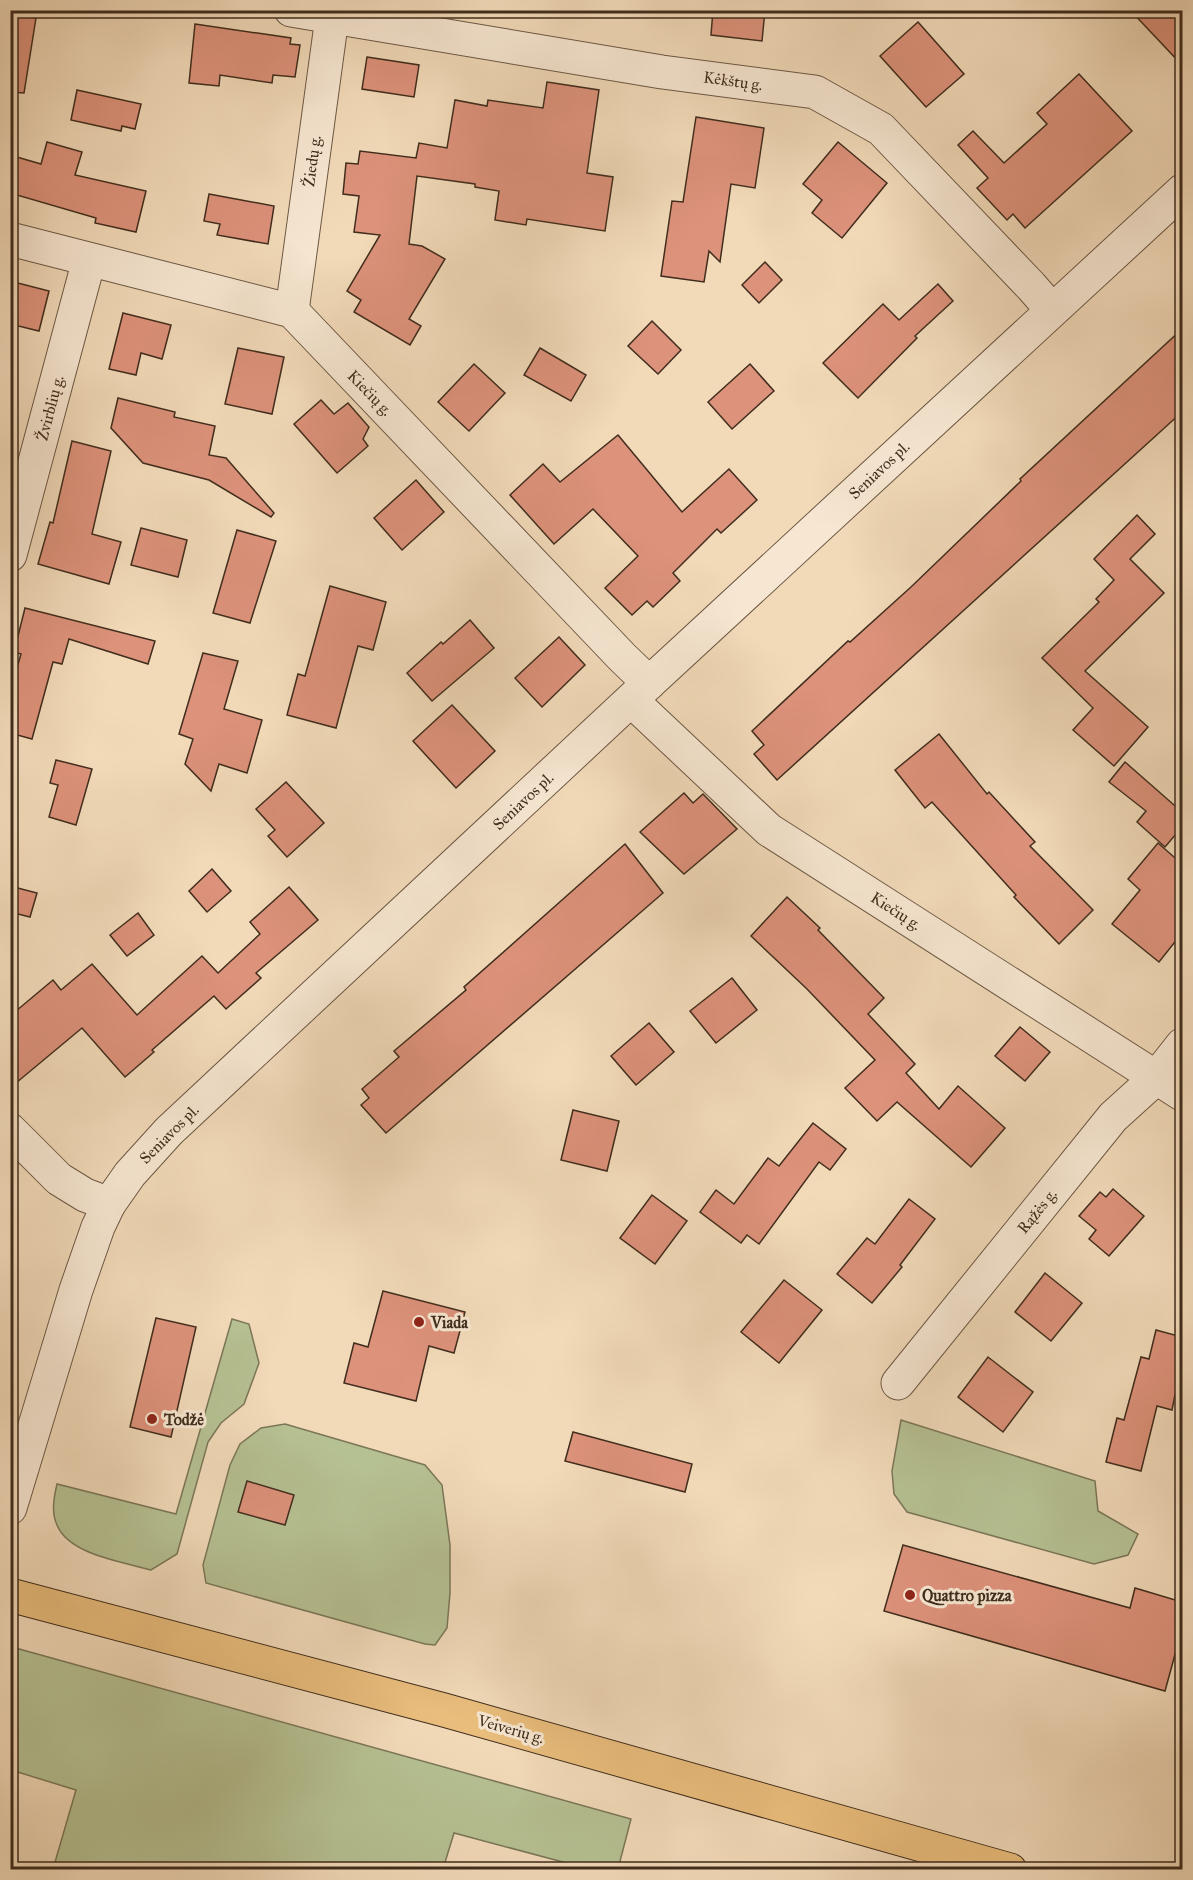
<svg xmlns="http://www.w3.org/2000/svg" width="1193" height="1880" viewBox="0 0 1193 1880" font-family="'IM FELL Great Primer',serif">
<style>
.green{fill:#b6c193;stroke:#7b7758;stroke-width:1.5}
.building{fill:#dd927b;stroke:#402d1d;stroke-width:1.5}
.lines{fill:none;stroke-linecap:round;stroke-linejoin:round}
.minor-casing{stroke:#6c5844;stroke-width:35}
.major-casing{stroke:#402d1d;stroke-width:35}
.minor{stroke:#f7e7d2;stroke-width:33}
.major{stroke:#e9bd7c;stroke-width:33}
.poi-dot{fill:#8f2418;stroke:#f7e7d2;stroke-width:2}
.labels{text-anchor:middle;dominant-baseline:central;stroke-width:6;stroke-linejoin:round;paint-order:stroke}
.street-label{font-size:16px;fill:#402d1d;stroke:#f7e7d2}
.poi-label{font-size:16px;font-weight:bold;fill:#402d1d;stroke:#f7e7d2;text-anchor:start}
</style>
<rect width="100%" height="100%" fill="#f2dab9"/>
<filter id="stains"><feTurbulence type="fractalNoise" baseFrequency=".00333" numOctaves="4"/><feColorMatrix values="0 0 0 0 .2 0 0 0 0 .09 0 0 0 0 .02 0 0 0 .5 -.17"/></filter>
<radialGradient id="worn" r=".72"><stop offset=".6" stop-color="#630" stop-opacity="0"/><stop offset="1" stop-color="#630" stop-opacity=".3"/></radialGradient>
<!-- green -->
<g class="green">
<path d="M 232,1319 L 249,1324 L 259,1363 L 244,1404 L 221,1423 L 208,1442 L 177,1554 L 151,1570 C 124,1562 69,1555 57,1525 C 51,1512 54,1497 57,1484 L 176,1514 Z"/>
<path d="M 901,1420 L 1095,1481 L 1098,1511 L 1138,1534 L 1128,1555 L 1094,1564 L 907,1512 L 894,1494 L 892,1471 Z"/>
<path d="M 285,1424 L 425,1465 L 442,1485 L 450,1545 L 450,1593 L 447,1628 L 435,1645 L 425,1644 L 206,1583 L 203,1565 L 230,1465 L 240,1444 L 261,1428 Z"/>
<path d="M 12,1647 L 631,1819 L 618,1869 L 589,1869 L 454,1833 L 443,1869 L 53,1869 L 76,1790 L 11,1770 L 10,1649 Z"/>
</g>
<!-- building -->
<g class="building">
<path d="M 713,10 L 765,10 L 762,41 L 711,35 Z"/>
<path d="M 1130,10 L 1182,10 L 1182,65 Z"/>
<path d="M 10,15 L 36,18 L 24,93 L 10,92 Z"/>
<path d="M 918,22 L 964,74 L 926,107 L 880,56 Z"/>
<path d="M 195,24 L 291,38 L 290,44 L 300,45 L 295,77 L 273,75 L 272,83 L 220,75 L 219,86 L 189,83 Z"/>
<path d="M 367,57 L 419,65 L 414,97 L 362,89 Z"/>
<path d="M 1079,74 L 1132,131 L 1025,228 L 1013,214 L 1007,220 L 977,188 L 988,178 L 958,145 L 973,131 L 1004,163 L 1047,124 L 1037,113 Z"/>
<path d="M 547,82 L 599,90 L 587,173 L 613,177 L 605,231 L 527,219 L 526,225 L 495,220 L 499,191 L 475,187 L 475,184 L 417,176 L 409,244 L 422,246 L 445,259 L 409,319 L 421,326 L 410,345 L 354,312 L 361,300 L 347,291 L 380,235 L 354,232 L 359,196 L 343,194 L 346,163 L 358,164 L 360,151 L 416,158 L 419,143 L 447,148 L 455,100 L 487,106 L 488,100 L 543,108 Z"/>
<path d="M 77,90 L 141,104 L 135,129 L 122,126 L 121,131 L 71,120 Z"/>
<path d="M 696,117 L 764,128 L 755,188 L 731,184 L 720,262 L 709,251 L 704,282 L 661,276 L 672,201 L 683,202 Z"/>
<path d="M 47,142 L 82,152 L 75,175 L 146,191 L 136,232 L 95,223 L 96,218 L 10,193 L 10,155 L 41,164 Z"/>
<path d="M 838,142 L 887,183 L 842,238 L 812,213 L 822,200 L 803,184 Z"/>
<path d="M 209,194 L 274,206 L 268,244 L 217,235 L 220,224 L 204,221 Z"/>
<path d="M 765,262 L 782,280 L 759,303 L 742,285 Z"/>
<path d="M 10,281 L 49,291 L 39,331 L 10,324 Z"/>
<path d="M 938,284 L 953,301 L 915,336 L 917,338 L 858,398 L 823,363 L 883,304 L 899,320 Z"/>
<path d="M 123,313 L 171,325 L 162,359 L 141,353 L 136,375 L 109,369 Z"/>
<path d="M 652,321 L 681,350 L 658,374 L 628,346 Z"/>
<path d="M 1182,329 L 1182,412 L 777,780 L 754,754 L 764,745 L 752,731 L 848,641 L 850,642 L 911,587 L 1021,481 L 1020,479 Z"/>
<path d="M 238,348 L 284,357 L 272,414 L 225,404 Z"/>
<path d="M 540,348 L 586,375 L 571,401 L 524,375 Z"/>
<path d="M 474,364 L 505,393 L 469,431 L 438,402 Z"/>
<path d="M 750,364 L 774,391 L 732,429 L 708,402 Z"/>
<path d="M 118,398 L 175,412 L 174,417 L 215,426 L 209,455 L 226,458 L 274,513 L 271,517 L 209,480 L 143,463 L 111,428 Z"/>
<path d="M 321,400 L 334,414 L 348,403 L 369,427 L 363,439 L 368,446 L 337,473 L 294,424 Z"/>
<path d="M 618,435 L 682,512 L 729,469 L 757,500 L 721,533 L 717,529 L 673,573 L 680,581 L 653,607 L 647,601 L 632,615 L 605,588 L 638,556 L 593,509 L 554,544 L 510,495 L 543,464 L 560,482 Z"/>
<path d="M 72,441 L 111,451 L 92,534 L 121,542 L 109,584 L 38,564 L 50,522 L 53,523 Z"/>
<path d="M 416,480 L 444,512 L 402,550 L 374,518 Z"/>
<path d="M 1137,515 L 1155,534 L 1130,559 L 1164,593 L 1085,671 L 1148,727 L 1114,766 L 1073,730 L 1093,708 L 1042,658 L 1099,602 L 1096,599 L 1114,580 L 1094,559 Z"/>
<path d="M 141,528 L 187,540 L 178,577 L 131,565 Z"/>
<path d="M 237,530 L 276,541 L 250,623 L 213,613 Z"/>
<path d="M 330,586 L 386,602 L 373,650 L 358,646 L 336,728 L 287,715 L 298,674 L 305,676 Z"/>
<path d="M 25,608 L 155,641 L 148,664 L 69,639 L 62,664 L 53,662 L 32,739 L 10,733 L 10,692 L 21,654 L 14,652 Z"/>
<path d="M 470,620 L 494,648 L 432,701 L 407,673 L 441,642 L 443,644 Z"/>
<path d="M 559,637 L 585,665 L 542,707 L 515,678 Z"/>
<path d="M 203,653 L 238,661 L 224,709 L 262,720 L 247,773 L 219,764 L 211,791 L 185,764 L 193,739 L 179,734 Z"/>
<path d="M 452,705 L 495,751 L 456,788 L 413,741 Z"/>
<path d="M 939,734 L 987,794 L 989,792 L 1035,842 L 1030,846 L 1093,910 L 1059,944 L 1014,897 L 1016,895 L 932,802 L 925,808 L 895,770 Z"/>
<path d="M 56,760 L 92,769 L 76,825 L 49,817 L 58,785 L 50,783 Z"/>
<path d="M 1125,762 L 1182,812 L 1182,827 L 1165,847 L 1137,822 L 1146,811 L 1109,782 Z"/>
<path d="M 286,782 L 324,823 L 287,857 L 268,836 L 275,830 L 256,809 Z"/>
<path d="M 684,793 L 693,803 L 703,794 L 737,829 L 684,874 L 640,832 Z"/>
<path d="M 1158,843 L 1182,864 L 1182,933 L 1159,962 L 1112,924 L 1140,890 L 1128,879 Z"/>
<path d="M 625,844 L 663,893 L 386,1133 L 361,1105 L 369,1098 L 362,1089 L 399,1057 L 394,1051 L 466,990 L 464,987 Z"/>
<path d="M 212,869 L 231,891 L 207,912 L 189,891 Z"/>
<path d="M 10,886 L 37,893 L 30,917 L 10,912 Z"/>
<path d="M 289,887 L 318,920 L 256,973 L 261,978 L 226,1009 L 214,996 L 152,1050 L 154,1052 L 125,1077 L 82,1028 L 10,1088 L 10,1016 L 53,980 L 61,990 L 92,964 L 137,1015 L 202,956 L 218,973 L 260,934 L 250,922 Z"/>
<path d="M 787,897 L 820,928 L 818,930 L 884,998 L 868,1014 L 915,1064 L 906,1073 L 939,1109 L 958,1086 L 1005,1128 L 971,1167 L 897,1102 L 877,1121 L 845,1088 L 875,1060 L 807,989 L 751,936 Z"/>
<path d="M 138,913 L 154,935 L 127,956 L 110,935 Z"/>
<path d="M 732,978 L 757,1010 L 716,1043 L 690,1011 Z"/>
<path d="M 649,1023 L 674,1052 L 636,1085 L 611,1056 Z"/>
<path d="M 1020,1027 L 1050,1052 L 1025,1081 L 995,1056 Z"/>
<path d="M 573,1110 L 619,1121 L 607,1171 L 561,1160 Z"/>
<path d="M 813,1123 L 846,1149 L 830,1170 L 819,1162 L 759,1244 L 747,1235 L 741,1243 L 700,1212 L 716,1190 L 734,1204 L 768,1158 L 779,1166 Z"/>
<path d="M 1113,1189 L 1144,1216 L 1109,1256 L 1089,1239 L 1096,1230 L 1079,1216 L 1100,1192 L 1106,1197 Z"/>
<path d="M 652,1195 L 687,1221 L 655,1264 L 620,1238 Z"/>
<path d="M 909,1199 L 935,1219 L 900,1265 L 902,1267 L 872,1303 L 837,1274 L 867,1238 L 875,1244 Z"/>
<path d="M 1045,1273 L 1082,1303 L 1051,1341 L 1015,1312 Z"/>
<path d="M 784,1280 L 822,1310 L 779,1363 L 741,1332 Z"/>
<path d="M 383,1291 L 465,1312 L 454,1353 L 429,1346 L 416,1401 L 344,1383 L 354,1343 L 368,1347 Z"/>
<path d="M 156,1318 L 196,1327 L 171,1437 L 130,1427 Z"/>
<path d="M 1156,1330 L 1182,1337 L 1182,1397 L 1175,1395 L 1172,1410 L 1157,1406 L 1141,1471 L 1106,1462 L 1117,1418 L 1124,1420 L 1141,1357 L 1149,1359 Z"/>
<path d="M 988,1357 L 1033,1392 L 1003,1432 L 958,1397 Z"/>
<path d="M 573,1432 L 692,1464 L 685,1492 L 565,1461 Z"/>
<path d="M 247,1481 L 294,1495 L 285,1525 L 238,1512 Z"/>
<path d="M 903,1545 L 1130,1608 L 1135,1588 L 1182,1602 L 1182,1629 L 1165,1691 L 884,1611 Z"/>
</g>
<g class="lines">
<!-- minor casing -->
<g class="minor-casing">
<g id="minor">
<path d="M 291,10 L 662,72 L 815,92 L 881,129 L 1031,286 L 1052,310"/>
<path d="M 10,239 L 292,311 L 622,657 L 649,683"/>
<path d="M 292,311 L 333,10"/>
<path d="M 10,555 L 89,260"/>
<path d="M 632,701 L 769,830 L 1182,1094"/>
<path d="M 10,1130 L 59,1179 L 85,1195 L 109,1204"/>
<path d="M 898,1383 L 1113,1117 L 1156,1078 L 1182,1045"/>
<path d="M 10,1508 L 76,1290 L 98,1227 L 109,1204 L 130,1174 L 169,1131 L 649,683 L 1182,191"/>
</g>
</g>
<!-- major casing -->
<g class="major-casing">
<path id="major" d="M 10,1595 L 444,1710 L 1010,1870"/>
</g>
<!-- minor -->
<use href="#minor" class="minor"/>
<!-- major -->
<use href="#major" class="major"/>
</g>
<!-- markers -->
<g class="poi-dot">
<circle cx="419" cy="1322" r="6"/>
<circle cx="152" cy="1419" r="6"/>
<circle cx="910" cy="1595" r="6"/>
</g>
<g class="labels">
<!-- street labels -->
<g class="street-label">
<text transform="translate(733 81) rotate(8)">Kėkštų g.</text>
<text transform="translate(312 161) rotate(-82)">Žiedų g.</text>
<text transform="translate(370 393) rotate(46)">Kiečių g.</text>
<text transform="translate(50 408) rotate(-75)">Žvirblių g.</text>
<text transform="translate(879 470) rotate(-43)">Seniavos pl.</text>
<text transform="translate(523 801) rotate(-43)">Seniavos pl.</text>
<text transform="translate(896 911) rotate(33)">Kiečių g.</text>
<text transform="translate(169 1134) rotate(-45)">Seniavos pl.</text>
<text transform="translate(1037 1211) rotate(-51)">Rąžės g.</text>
<text transform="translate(511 1729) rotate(16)">Veiverių g.</text>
</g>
<!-- poi labels -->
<g class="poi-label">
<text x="431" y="1322">Viada</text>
<text x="164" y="1419">Todžė</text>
<text x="922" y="1595">Quattro pizza</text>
</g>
</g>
<!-- margin -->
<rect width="1193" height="1880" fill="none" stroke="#f2dab9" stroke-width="36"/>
<rect x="12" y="12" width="1169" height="1856" fill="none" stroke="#402d1d" stroke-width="3"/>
<rect x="18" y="18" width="1157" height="1844" fill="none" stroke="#402d1d" stroke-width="1.5"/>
<rect width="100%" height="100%" filter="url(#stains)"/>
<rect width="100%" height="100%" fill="url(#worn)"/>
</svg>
